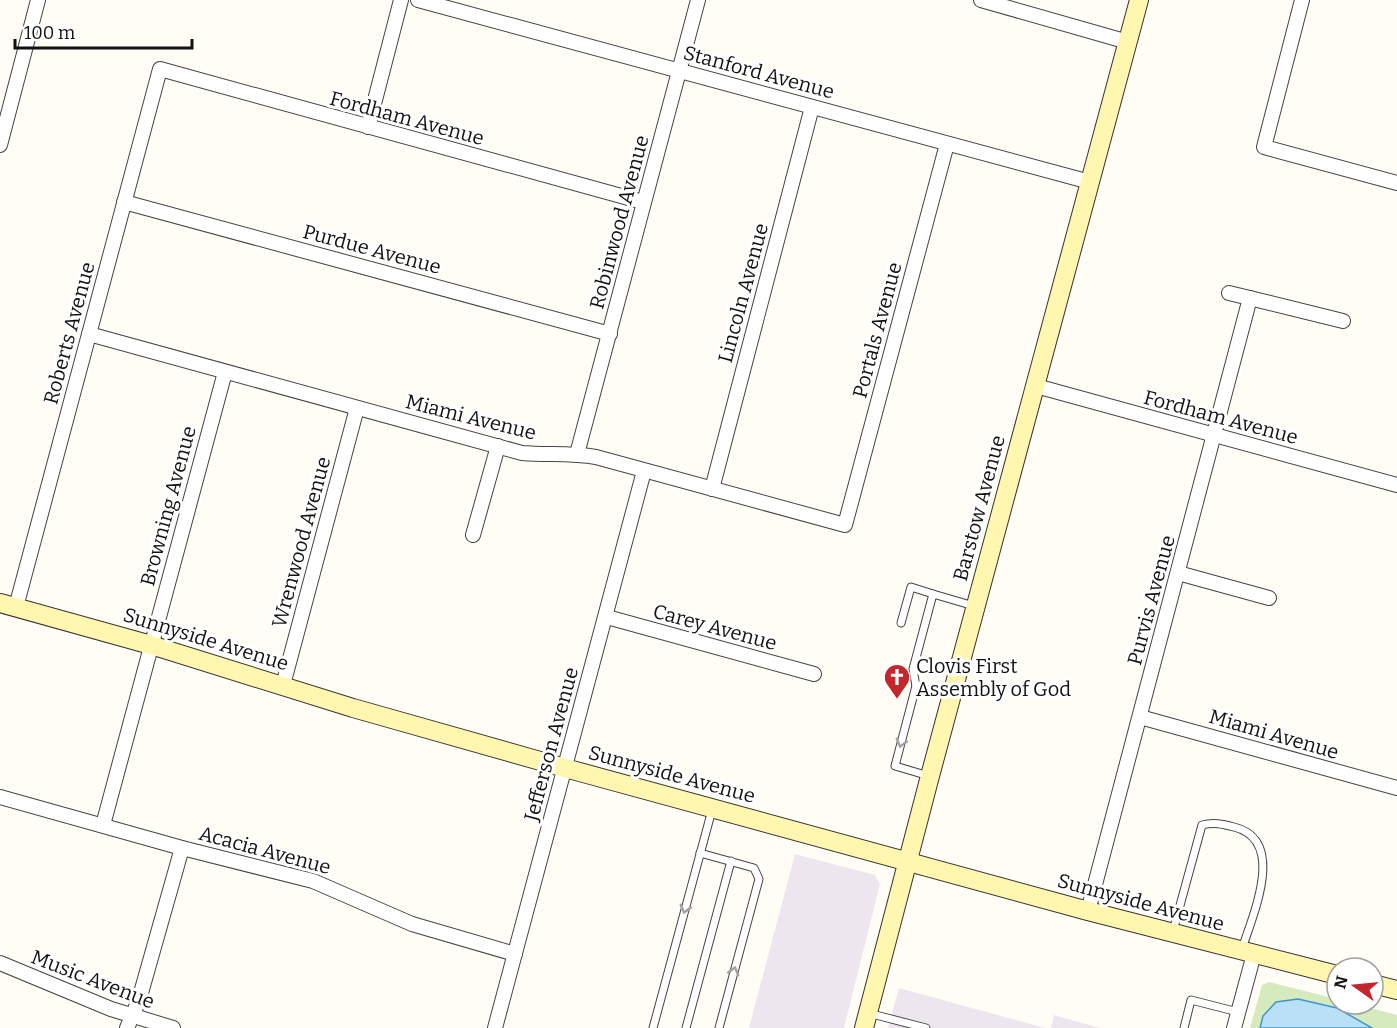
<svg xmlns="http://www.w3.org/2000/svg" width="1397" height="1028" viewBox="0 0 1397 1028" font-family="Bitter,serif">
<style>
.industrial{fill:#eee6ef}
.green{fill:#d5ebbd}
.water{fill:#b9e0f7;stroke:#3f96cf;stroke-width:1.5}
.lines{fill:none;stroke-linecap:round;stroke-linejoin:round}
.service-casing{stroke:#444;stroke-width:9}
.minor-casing{stroke:#444;stroke-width:16}
.secondary-casing{stroke:#333;stroke-width:20}
.service{stroke:#fff;stroke-width:7}
.minor{stroke:#fff;stroke-width:14}
.secondary{stroke:#fff6b0;stroke-width:18}
.oneway{stroke:#a0a0a0}
.labels{text-anchor:middle;dominant-baseline:central;stroke-width:6;stroke-linejoin:round;paint-order:stroke}
.street-label{font-size:20px;fill:#111;stroke:#fff}
.poi-label{font-size:20px;fill:#111;stroke:#fff;text-anchor:start}
</style>
<rect width="100%" height="100%" fill="#fffdf5"/>
<!-- industrial -->
<g class="industrial">
<path d="M 795,854 L 875,875 L 880,884 L 844,1028 L 749,1028 Z"/>
<path d="M 899,988 L 1045,1028 L 888,1028 Z"/>
<path d="M 1054,1015 L 1100,1028 L 1051,1028 Z"/>
</g>
<!-- green -->
<path class="green" d="M 1269,982 L 1337,999 L 1337,1004 L 1355,1004 L 1397,1015 L 1397,1028 L 1250,1028 L 1262,985 Z"/>
<!-- water -->
<path class="water" d="M 1298,999 L 1337,1008 L 1372,1028 L 1260,1028 L 1263,1016 L 1276,1002 Z"/>
<g class="lines">
<!-- service casing -->
<g class="service-casing">
<g id="service">
<path d="M 901,623 L 911,587 L 933,594"/>
<path d="M 916,686 L 895,766 L 929,776"/>
<path d="M 949,696 L 916,686 L 913,669 L 933,594 L 974,606"/>
<path d="M 700,853 L 754,868 L 759,879 L 719,1028"/>
<path d="M 1173,931 L 1202,825 C 1214,822 1222,824 1234,827 C 1287,840 1253,914 1242,949"/>
<path d="M 868,1013 L 926,1028"/>
<path d="M 653,1028 L 712,810"/>
<path d="M 686,1028 L 731,861"/>
<path d="M 1184,1028 L 1191,1000 L 1238,1012"/>
</g>
</g>
<!-- minor casing -->
<g class="minor-casing">
<g id="minor">
<path d="M 418,0 L 1090,182"/>
<path d="M 981,0 L 1128,42"/>
<path d="M 1302,0 L 1264,147 L 1397,183"/>
<path d="M 368,127 L 401,0"/>
<path d="M 0,145 L 38,0"/>
<path d="M 124,202 L 610,334"/>
<path d="M 1229,293 L 1343,321"/>
<path d="M 89,334 L 522,453 C 547,455 571,453 596,457 L 845,525 L 947,144"/>
<path d="M 1036,386 L 1397,485"/>
<path d="M 577,454 L 698,0"/>
<path d="M 712,489 L 812,107"/>
<path d="M 473,535 L 498,446"/>
<path d="M 1178,573 L 1269,598"/>
<path d="M 16,607 L 160,69 L 643,202"/>
<path d="M 607,617 L 814,674"/>
<path d="M 283,685 L 357,408"/>
<path d="M 1140,717 L 1397,788"/>
<path d="M 0,797 L 182,848 L 313,881 L 412,924 L 515,954"/>
<path d="M 103,825 L 225,372"/>
<path d="M 1088,911 L 1250,298"/>
<path d="M 0,963 L 111,1009 L 173,1028"/>
<path d="M 127,1028 L 139,1000 L 182,848"/>
<path d="M 495,1028 L 644,471"/>
<path d="M 1234,1028 L 1254,954"/>
</g>
</g>
<!-- secondary casing -->
<g class="secondary-casing">
<g id="secondary">
<path d="M 0,603 L 151,645 L 353,708 L 565,768 L 1088,911 L 1337,975"/>
<path d="M 1373,984 L 1397,990"/>
<path d="M 864,1028 L 930,776 L 1139,0"/>
</g>
</g>
<!-- service -->
<use href="#service" class="service"/>
<!-- minor -->
<use href="#minor" class="minor"/>
<!-- secondary -->
<use href="#secondary" class="secondary"/>
</g>
<!-- one-way arrows -->
<defs><path id="oneway-chevron" d="M-2-3.5L2.5 0L-2 3.5" fill="none" stroke-width="1.6" stroke-linecap="round" stroke-linejoin="round" transform="scale(1.5)"/></defs>
<g class="oneway">
<use href="#oneway-chevron" transform="translate(901 743) rotate(105)"/>
<use href="#oneway-chevron" transform="translate(685 909) rotate(105)"/>
<use href="#oneway-chevron" transform="translate(734 971) rotate(-75)"/>
</g>
<!-- icons -->
<defs>
<g id="church-pin" transform="scale(1.35)"><path d="M0 17L-7.5 6A9.5 9.5 0 1 1 7.5 6Z" fill="#c4262e" stroke="#fff"/><path d="M-1.2-6h2.4v3.5h3.3v2.4h-3.3V6h-2.4V-.1h-3.3v-2.4h3.3Z" fill="#fff"/></g>
</defs>
<g fill-rule="evenodd">
<use href="#church-pin" x="897" y="677"/>
</g>
<g class="labels">
<!-- street labels -->
<g class="street-label">
<text transform="translate(759 72) rotate(15)">Stanford Avenue</text>
<text transform="translate(407 118) rotate(15)">Fordham Avenue</text>
<text transform="translate(619 222) rotate(-75)">Robinwood Avenue</text>
<text transform="translate(372 249) rotate(15)">Purdue Avenue</text>
<text transform="translate(743 293) rotate(-75)">Lincoln Avenue</text>
<text transform="translate(877 330) rotate(-75)">Portals Avenue</text>
<text transform="translate(69 333) rotate(-75)">Roberts Avenue</text>
<text transform="translate(471 417) rotate(14)">Miami Avenue</text>
<text transform="translate(1221 417) rotate(15)">Fordham Avenue</text>
<text transform="translate(168 506) rotate(-75)">Browning Avenue</text>
<text transform="translate(979 508) rotate(-75)">Barstow Avenue</text>
<text transform="translate(301 542) rotate(-75)">Wrenwood Avenue</text>
<text transform="translate(1151 600) rotate(-75)">Purvis Avenue</text>
<text transform="translate(715 627) rotate(15)">Carey Avenue</text>
<text transform="translate(206 639) rotate(17)">Sunnyside Avenue</text>
<text transform="translate(1274 734) rotate(16)">Miami Avenue</text>
<text transform="translate(551 744) rotate(-75)">Jefferson Avenue</text>
<text transform="translate(672 774) rotate(15)">Sunnyside Avenue</text>
<text transform="translate(265 850) rotate(15)">Acacia Avenue</text>
<text transform="translate(1141 902) rotate(15)">Sunnyside Avenue</text>
<text transform="translate(93 979) rotate(21)">Music Avenue</text>
</g>
<!-- poi labels -->
<g class="poi-label">
<text x="916" y="666">Clovis First<tspan x="916" dy="23">Assembly of God</tspan></text>
</g>
</g>
<!-- north arrow -->
<g transform="translate(1355 986) rotate(285)"><circle r="28" fill="#ffffff" stroke="#a0a0a0" stroke-width="1.5"/>
<path d="M0-4.5L10 22L0 15L-10 22Z" fill="#c4262e"/>
<text y="-9" font-size="16" font-weight="bold" text-anchor="middle" fill="#111111">N</text>
</g>
<!-- scale -->
<path d="M15 39v9h177v-9" fill="none" stroke="#111111" stroke-width="3"/>
<text x="24" y="39" font-size="18" fill="#111111" stroke="#ffffff" stroke-width="4.5" paint-order="stroke">100 m</text>
</svg>
